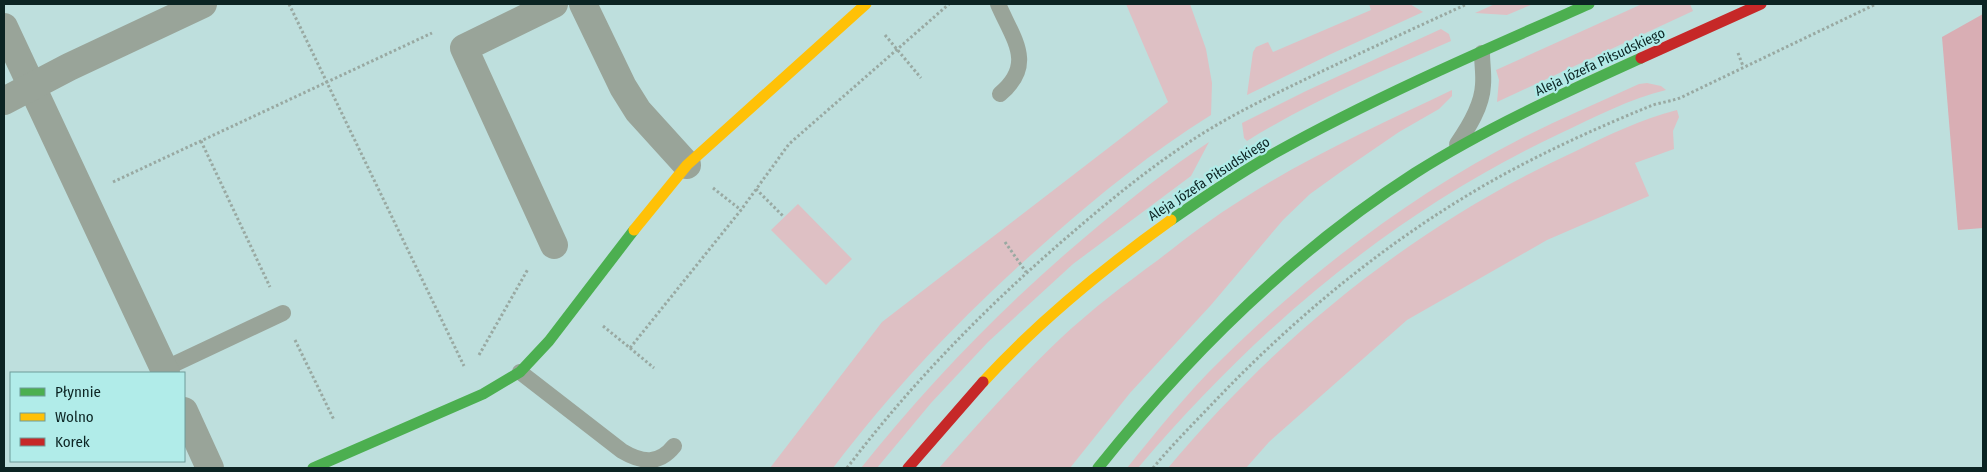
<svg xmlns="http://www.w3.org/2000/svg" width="1987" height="472" viewBox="0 0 1987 472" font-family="'Fira Sans Condensed',sans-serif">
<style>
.green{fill:#dec0c4}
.forest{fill:#d9aeb4}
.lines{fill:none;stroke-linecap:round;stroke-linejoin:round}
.path{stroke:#99a9a2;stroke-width:3;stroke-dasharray:2.5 2.5;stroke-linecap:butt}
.lane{stroke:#99a499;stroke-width:16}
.street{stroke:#99a499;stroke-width:28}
.fast{stroke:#4caf50;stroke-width:11}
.slow{stroke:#ffc107;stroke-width:11}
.jam{stroke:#c62828;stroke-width:11}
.labels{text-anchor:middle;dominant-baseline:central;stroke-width:4.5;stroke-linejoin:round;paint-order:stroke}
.street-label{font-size:14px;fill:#0c2423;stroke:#b1ece9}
</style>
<rect width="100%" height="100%" fill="#bedfdd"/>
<!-- green -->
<g class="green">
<path d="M 1126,4 L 1190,4 L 1206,49 L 1212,83 L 1211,115 C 1152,152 1101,193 1049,239 C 968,310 898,383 833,468 L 770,468 L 882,322 L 1168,102 Z"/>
<path d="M 1369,4 L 1410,4 L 1423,12 L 1331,54 L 1247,95 L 1253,52 L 1256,47 L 1268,42 L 1273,52 L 1371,10 Z"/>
<path d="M 1495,4 L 1533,4 L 1507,15 L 1475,13 Z"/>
<path d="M 1642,4 L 1690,4 L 1693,11 L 1497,102 L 1499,80 L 1496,70 Z"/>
<path d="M 1441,29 L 1449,34 L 1451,41 C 1382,71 1311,101 1247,141 L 1244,138 L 1242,123 L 1306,91 Z"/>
<path d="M 1647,83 L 1661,86 L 1666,90 C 1629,99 1595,117 1561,133 C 1393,212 1258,327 1138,468 L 1127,468 C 1157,431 1187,393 1221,360 C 1310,272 1411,195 1522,138 C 1560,119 1599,102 1639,84 Z"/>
<path d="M 1452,90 L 1452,96 L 1439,109 L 1399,132 L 1342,171 L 1310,194 L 1283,220 L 1211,305 L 1130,393 L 1070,468 L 939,468 C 978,424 1018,379 1061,338 C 1091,310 1125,284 1158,260 C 1185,239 1212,218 1241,200 C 1307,157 1381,124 1452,90 Z"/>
<path d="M 1677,110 L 1679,117 L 1673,131 L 1674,149 L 1635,163 L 1649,196 L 1547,240 L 1407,320 L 1269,442 L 1246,468 L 1168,468 C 1280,334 1417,224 1576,151 C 1609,135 1641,119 1677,110 Z"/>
<path d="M 1209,142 L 1191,176 L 1073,264 L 988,342 L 931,403 L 877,468 L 861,468 C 932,379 1010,299 1097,227 C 1133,197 1169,168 1209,142 Z"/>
<path d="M 798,204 L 852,259 L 826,285 L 771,230 Z"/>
</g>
<!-- forest -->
<path class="forest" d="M 1983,14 L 1983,228 L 1958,230 L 1942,37 Z"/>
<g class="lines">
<!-- path -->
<g class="path">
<path d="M 289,4 L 464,366"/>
<path d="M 885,35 L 921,78"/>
<path d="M 1738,53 L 1743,66"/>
<path d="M 201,141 L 270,287"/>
<path d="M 113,182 L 432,33"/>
<path d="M 713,188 L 741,210"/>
<path d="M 756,189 L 784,217"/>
<path d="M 1005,242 L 1026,272"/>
<path d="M 603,326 L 630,348 L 741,210 L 789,144 L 949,4"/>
<path d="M 295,340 L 334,420"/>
<path d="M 630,348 L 654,368"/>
<path d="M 479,355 L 528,269"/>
<path d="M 847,468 C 913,381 990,303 1073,232 C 1115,196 1158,161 1205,132 C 1239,111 1275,94 1310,77 C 1362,52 1415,28 1467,4"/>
<path d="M 1153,468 C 1172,445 1194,423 1215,401 C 1298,314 1393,236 1499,177 C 1546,151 1603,125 1653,105 C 1663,102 1673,101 1682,97 L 1876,4"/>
</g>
<!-- lane -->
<g class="lane">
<path d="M 998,4 C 1013,39 1036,64 1000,94"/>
<path d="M 1457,144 C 1469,127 1482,106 1483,85 C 1484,75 1482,63 1482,53"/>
<path d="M 164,369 L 283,313"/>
<path d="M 520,372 L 622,451 C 642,463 659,465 674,446"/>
</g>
<!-- street -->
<g class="street">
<path d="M 554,4 L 464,48 L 554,245"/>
<path d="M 583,4 L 623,87 L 638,111 L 687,165"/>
<path d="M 4,27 L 166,373"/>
<path d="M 4,101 L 69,67 L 203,4"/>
<path d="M 184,411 L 210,468"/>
</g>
<!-- fast -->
<g class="fast">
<path d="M 1171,220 C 1204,197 1238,174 1273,154 C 1375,97 1482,51 1589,4"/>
<path d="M 313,468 L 483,394 L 520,372 L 549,341 L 634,230"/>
<path d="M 1098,468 C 1189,354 1292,252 1415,173 C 1486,128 1564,93 1641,58"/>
</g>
<!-- slow -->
<g class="slow">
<path d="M 634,230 L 687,165 L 866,4"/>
<path d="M 983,382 C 1039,321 1104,268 1171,220"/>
</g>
<!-- jam -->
<g class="jam">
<path d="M 1641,58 L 1761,4"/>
<path d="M 908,468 L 983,382"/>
</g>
</g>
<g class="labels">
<!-- street labels -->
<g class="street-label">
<text transform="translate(1600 62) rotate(-25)">Aleja Józefa Piłsudskiego</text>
<text transform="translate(1209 179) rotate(-33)">Aleja Józefa Piłsudskiego</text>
</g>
</g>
<!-- border -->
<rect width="1987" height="472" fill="none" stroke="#0c2423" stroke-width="10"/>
<!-- legend -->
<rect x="10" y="372" width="175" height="90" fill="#b1ece9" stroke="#6f9c9a"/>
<rect x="20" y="388" width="25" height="8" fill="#4caf50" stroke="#6f9c9a"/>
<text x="55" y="397" font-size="15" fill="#0c2423">Płynnie</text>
<rect x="20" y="413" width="25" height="8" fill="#ffc107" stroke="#6f9c9a"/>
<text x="55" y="422" font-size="15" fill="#0c2423">Wolno</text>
<rect x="20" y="438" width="25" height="8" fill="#c62828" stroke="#6f9c9a"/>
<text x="55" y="447" font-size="15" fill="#0c2423">Korek</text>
</svg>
